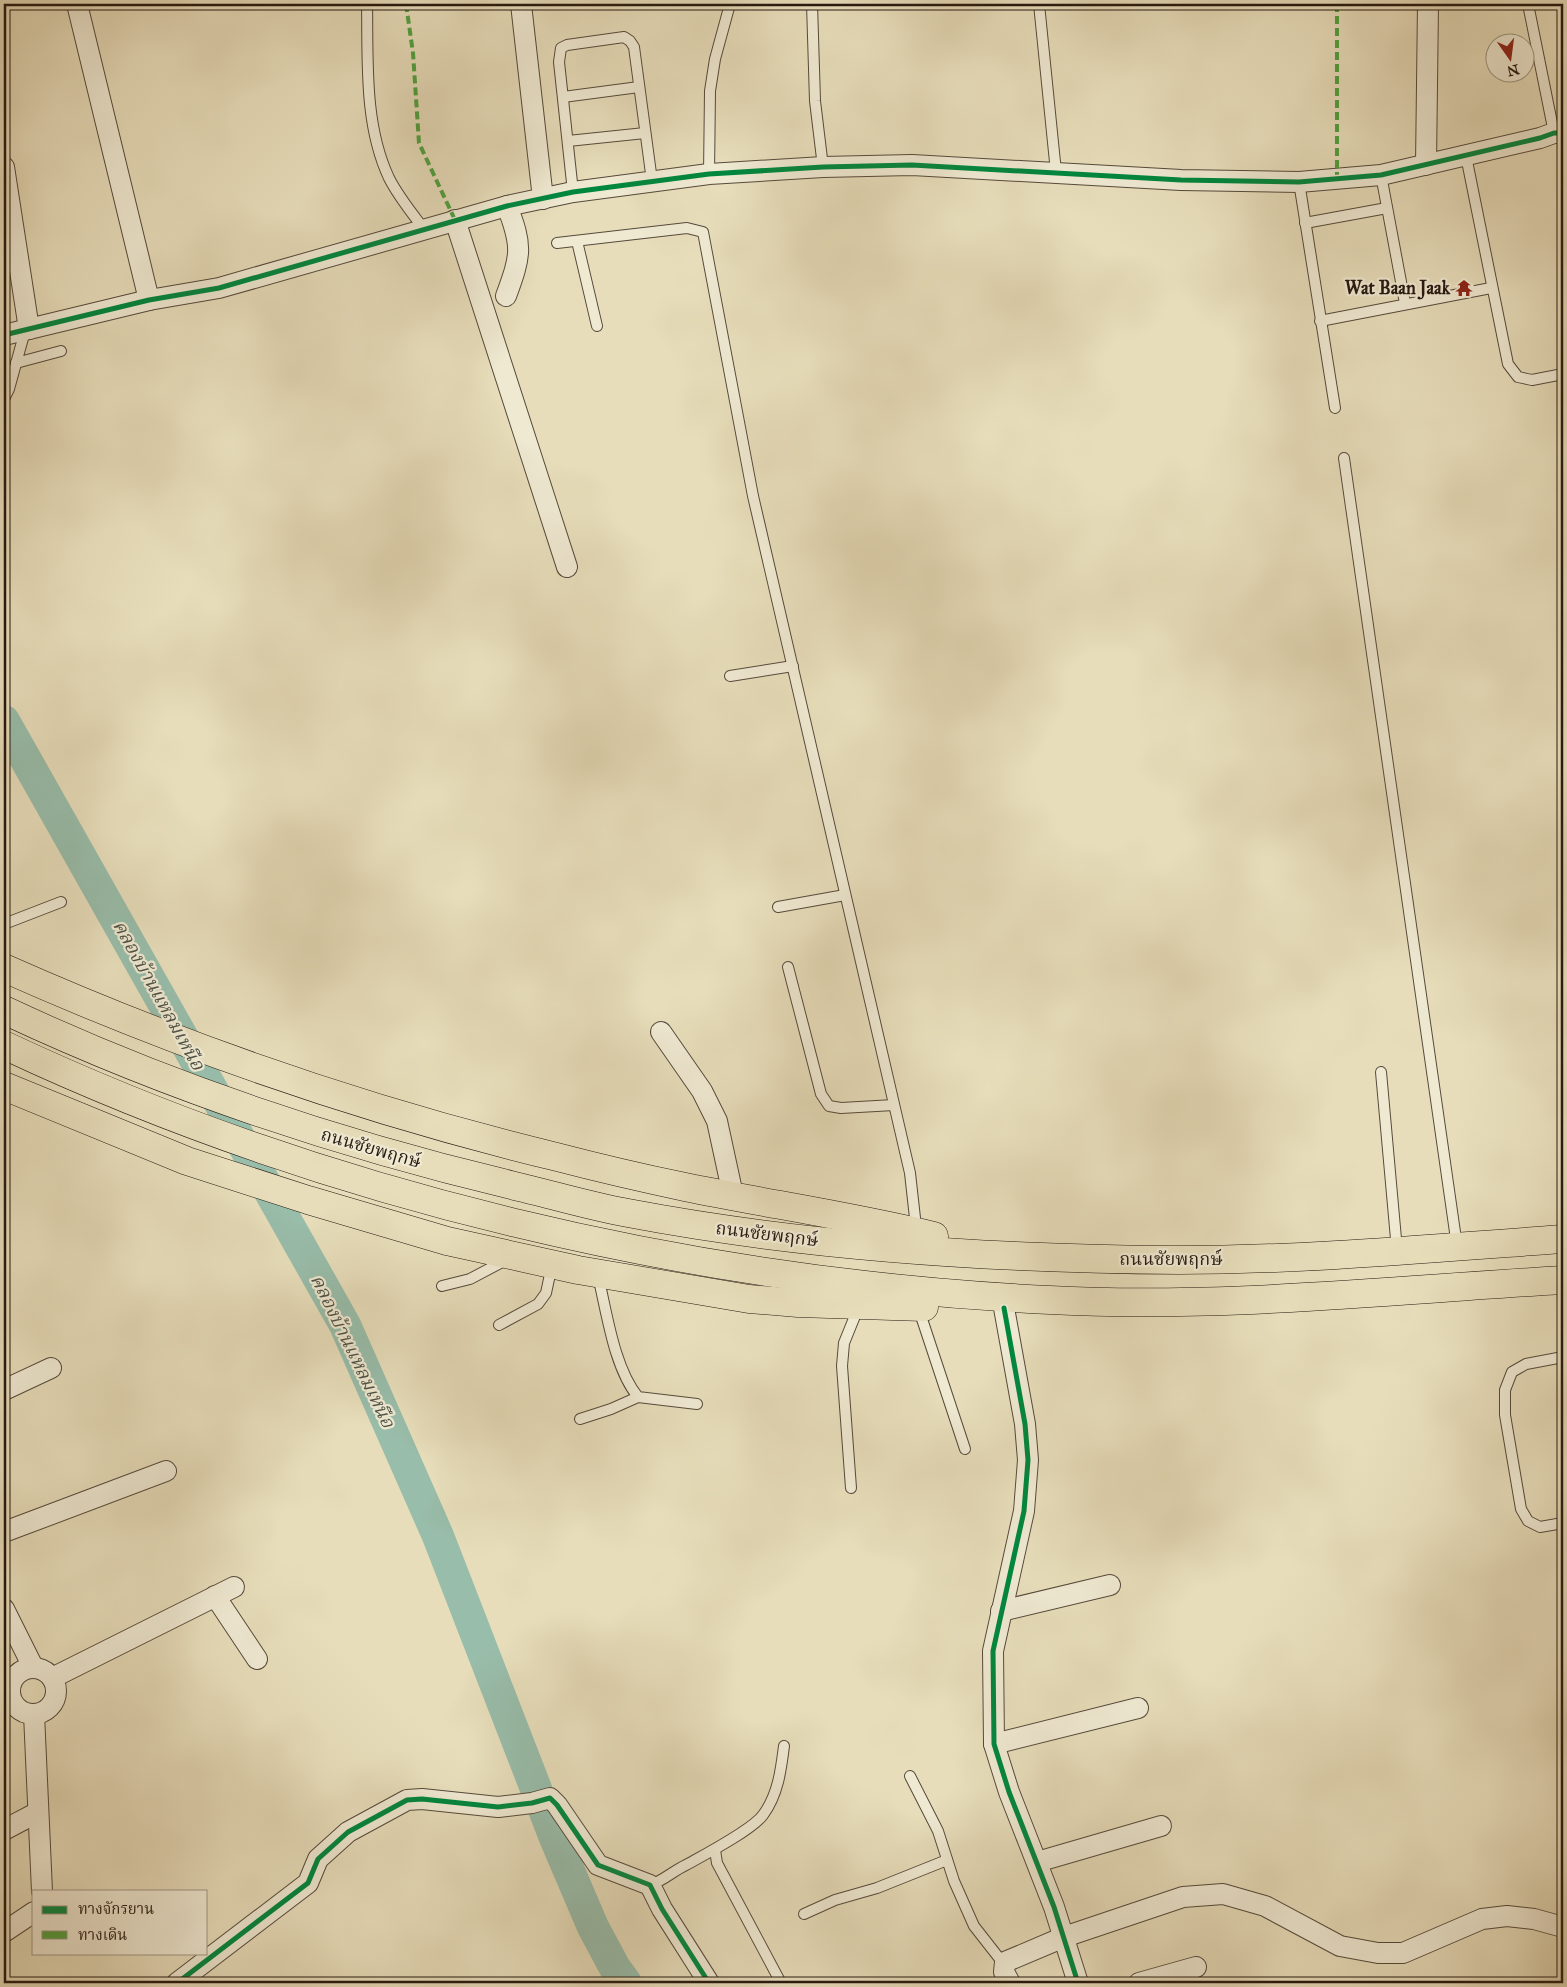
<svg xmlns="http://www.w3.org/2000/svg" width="1567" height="1987" viewBox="0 0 1567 1987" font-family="'IM FELL Great Primer','Noto Serif Thai',serif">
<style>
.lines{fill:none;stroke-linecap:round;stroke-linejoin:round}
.river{stroke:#98bdaa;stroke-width:32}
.service-casing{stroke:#564a3b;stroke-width:12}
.minor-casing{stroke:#564a3b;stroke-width:22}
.primary-casing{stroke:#261911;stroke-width:29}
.service{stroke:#efe9d2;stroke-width:10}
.minor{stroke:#efe9d2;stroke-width:20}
.primary{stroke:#e7ddba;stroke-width:28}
.quiet{stroke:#50a13f;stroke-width:4;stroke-dasharray:8 4;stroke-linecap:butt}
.cycleway-casing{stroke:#efe9d2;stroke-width:8}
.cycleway{stroke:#00873e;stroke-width:5}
.labels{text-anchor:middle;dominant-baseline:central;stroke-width:4.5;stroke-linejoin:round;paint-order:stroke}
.poi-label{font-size:18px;font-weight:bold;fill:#261911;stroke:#efe9d2;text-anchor:end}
.street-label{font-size:18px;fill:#261911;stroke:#efe9d2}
.water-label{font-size:19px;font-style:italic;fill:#4e5247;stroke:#efe9d2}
</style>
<rect width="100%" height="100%" fill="#e7ddba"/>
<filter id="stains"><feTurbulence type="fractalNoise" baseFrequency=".004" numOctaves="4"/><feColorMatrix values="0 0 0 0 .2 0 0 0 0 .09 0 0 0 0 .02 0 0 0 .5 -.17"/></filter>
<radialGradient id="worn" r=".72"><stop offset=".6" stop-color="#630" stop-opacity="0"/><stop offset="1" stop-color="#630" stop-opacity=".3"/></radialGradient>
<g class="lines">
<!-- river -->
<path class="river" d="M 4,721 L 345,1325 L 438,1536 L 555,1838 L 593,1927 L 615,1968 L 626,1983"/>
<!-- service casing -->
<g class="service-casing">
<g id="service">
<path d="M 367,4 C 368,61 364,125 389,178 C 398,196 411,212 424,229"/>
<path d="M 463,4 L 464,4"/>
<path d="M 812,4 L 815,101 L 823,167"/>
<path d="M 1039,4 L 1056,172"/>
<path d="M 1528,4 L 1554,133"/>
<path d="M 563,97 L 639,87"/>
<path d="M 568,141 L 645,133"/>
<path d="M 1466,156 L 1508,364 L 1518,377 L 1532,380 L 1563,374"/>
<path d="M 709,174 L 710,91 L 715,59 L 730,4"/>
<path d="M 1381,175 L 1405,303"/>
<path d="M 1299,182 L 1335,408"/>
<path d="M 573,192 L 559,62 L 561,48 L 567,45 L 624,37 L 630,41 L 634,47 L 652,181"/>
<path d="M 1305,223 L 1387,208"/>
<path d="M 577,241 L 597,326"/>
<path d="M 557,243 L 687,228 L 703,232 L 753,496 L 910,1173 L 915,1218 L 913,1230"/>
<path d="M 1320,321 L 1491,288"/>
<path d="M 16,363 L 61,351"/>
<path d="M 4,399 L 9,389 L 25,331"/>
<path d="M 1344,458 L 1457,1246"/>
<path d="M 730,676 L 793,666"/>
<path d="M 778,907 L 845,895"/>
<path d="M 4,924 L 61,902"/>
<path d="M 788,967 L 821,1094 L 829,1106 L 841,1108 L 894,1105"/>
<path d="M 1381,1072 L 1397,1250"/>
<path d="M 598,1276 C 607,1313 614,1368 638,1397 L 697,1404"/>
<path d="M 442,1286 L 470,1279 L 506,1260"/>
<path d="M 919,1310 L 965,1449"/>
<path d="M 499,1325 L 538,1304 L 546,1293 L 552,1265"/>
<path d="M 1563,1357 L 1526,1364 L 1512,1372 L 1505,1390 L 1505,1415 L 1521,1509 L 1528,1521 L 1540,1527 L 1563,1523"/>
<path d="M 580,1419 L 611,1409 L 638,1397"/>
<path d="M 851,1488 L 842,1366 L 844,1343 L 859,1306"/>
<path d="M 910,1776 L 938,1831 L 954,1881 L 974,1926 L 1003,1963"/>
<path d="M 715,1850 L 717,1863 L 781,1983"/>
<path d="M 650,1885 C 663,1881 673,1871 686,1865 C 704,1855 752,1830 763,1815 C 778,1795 781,1770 784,1746"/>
<path d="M 804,1914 L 835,1900 L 877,1888 L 947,1860"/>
</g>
</g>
<!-- minor casing -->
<g class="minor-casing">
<g id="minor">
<path d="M 77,4 L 149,300"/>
<path d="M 521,4 L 543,199"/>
<path d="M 1426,165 L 1428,4"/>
<path d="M 4,167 L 29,329"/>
<path d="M 455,220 L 567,567"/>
<path d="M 506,296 C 521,255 523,247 507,206"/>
<path d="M 4,335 L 149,300 L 219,288 L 507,206 L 573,192 L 709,174 L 823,167 L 912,165 L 1181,180 L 1299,182 L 1381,175 L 1540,138 L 1554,133 L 1563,133"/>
<path d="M 661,1032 L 702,1091 L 717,1121 L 733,1195"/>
<path d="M 1004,1308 L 1025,1424 L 1028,1460 L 1024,1511 L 993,1651 L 994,1744 L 1009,1792 L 1054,1907 L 1078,1983"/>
<path d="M 4,1390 L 51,1368"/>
<path d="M 4,1532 L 166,1471"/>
<path d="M 215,1596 L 257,1659"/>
<path d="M 4,1609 L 33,1667"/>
<path d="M 1001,1611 L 1110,1585"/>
<circle cx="33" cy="1691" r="23"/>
<path d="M 52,1678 L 234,1587"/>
<path d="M 34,1714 L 42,1891"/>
<path d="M 994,1744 L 1138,1708"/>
<path d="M 4,1830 L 38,1812"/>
<path d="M 1037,1862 L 1161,1826"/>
<path d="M 4,1932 L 34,1912"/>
<path d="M 177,1983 L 308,1883 L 318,1859 L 348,1832 L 407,1800 L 422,1799 L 498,1807 L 532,1803 L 550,1798 L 557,1805 L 598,1865 L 650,1885 L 662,1909 L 709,1983"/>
<path d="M 1010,1983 L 1004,1972 L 1005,1962 L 1064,1937 L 1183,1897 L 1223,1894 L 1265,1906 L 1340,1946 L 1378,1953 L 1403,1953 L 1482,1919 L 1507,1916 L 1534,1919 L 1563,1927"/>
<path d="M 1139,1983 L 1196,1967"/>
</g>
</g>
<!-- primary casing -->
<g class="primary-casing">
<g id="primary">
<path d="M 4,968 C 182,1047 367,1111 557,1157 C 599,1168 642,1178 685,1187 C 768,1204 852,1216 934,1236"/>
<path d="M 4,1010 C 166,1086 336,1143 511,1185 C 550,1194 589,1206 628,1213 C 807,1247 996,1259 1179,1260 C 1307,1260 1435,1248 1563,1239"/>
<path d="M 4,1045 C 325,1196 696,1283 1050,1300 C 1221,1309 1393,1290 1563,1280"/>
<path d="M 4,1086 L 187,1161 L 308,1200 L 447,1241 L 578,1270 L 749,1299 L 798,1303 L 924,1307"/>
</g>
</g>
<!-- service -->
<use href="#service" class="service"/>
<!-- minor -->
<use href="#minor" class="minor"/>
<!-- primary -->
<use href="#primary" class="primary"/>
<!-- quiet -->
<g class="quiet">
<path d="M 406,4 L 413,53 L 419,143 L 455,220"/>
<path d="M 1337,180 L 1337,4"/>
</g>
<!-- cycleway casing -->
<g class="cycleway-casing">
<g id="cycleway">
<path d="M 4,335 L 149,300 L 219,288 L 507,206 L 573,192 L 709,174 L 823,167 L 912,165 L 1181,180 L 1299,182 L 1381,175 L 1540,138 L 1554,133 L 1563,133"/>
<path d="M 1004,1308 L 1025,1424 L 1028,1460 L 1024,1511 L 993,1651 L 994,1744 L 1009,1792 L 1054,1907 L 1078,1983"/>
<path d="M 177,1983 L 308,1883 L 318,1859 L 348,1832 L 407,1800 L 422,1799 L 498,1807 L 532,1803 L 550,1798 L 557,1805 L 598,1865 L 650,1885 L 662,1909 L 709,1983"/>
</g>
</g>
<!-- cycleway -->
<use href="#cycleway" class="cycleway"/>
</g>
<!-- icons -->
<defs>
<g id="temple-bare" transform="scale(1.35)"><path d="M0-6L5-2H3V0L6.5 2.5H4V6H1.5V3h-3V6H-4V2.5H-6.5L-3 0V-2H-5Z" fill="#8f2418" stroke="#efe9d2" stroke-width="2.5" paint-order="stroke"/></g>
</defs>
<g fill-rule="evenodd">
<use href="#temple-bare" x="1464" y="288"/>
</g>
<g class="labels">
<!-- poi labels -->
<g class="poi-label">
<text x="1450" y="288">Wat Baan Jaak</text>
</g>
<!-- street labels -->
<g class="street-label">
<text transform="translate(371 1148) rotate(16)">ถนนชัยพฤกษ์</text>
<text transform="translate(767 1234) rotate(7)">ถนนชัยพฤกษ์</text>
<text x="1171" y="1259">ถนนชัยพฤกษ์</text>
</g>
<!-- water labels -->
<g class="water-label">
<text transform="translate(159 995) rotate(61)">คลองบ้านแหลมเหนือ</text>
<text transform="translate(353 1351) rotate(64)">คลองบ้านแหลมเหนือ</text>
</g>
</g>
<!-- margin -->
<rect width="1567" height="1987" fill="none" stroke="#e7ddba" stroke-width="20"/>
<rect x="5" y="5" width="1557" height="1977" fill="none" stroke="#261911" stroke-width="2.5"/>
<rect x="10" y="10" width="1547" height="1967" fill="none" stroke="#261911"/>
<!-- legend -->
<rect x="32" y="1890" width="175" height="65" fill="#efe9d2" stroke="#9f9685"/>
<rect x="42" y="1906" width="25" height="8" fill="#00873e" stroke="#9f9685"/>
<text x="78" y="1914" font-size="15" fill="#261911">ทางจักรยาน</text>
<rect x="42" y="1931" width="25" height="8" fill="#50a13f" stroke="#9f9685"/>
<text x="78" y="1940" font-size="15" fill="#261911">ทางเดิน</text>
<!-- north arrow -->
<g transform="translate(1510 58) rotate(166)"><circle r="24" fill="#efe9d2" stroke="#9f9685"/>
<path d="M0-4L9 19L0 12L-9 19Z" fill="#8f2418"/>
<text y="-8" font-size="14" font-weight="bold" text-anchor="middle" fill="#261911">N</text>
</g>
<rect width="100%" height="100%" filter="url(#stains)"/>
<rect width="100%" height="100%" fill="url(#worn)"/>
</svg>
